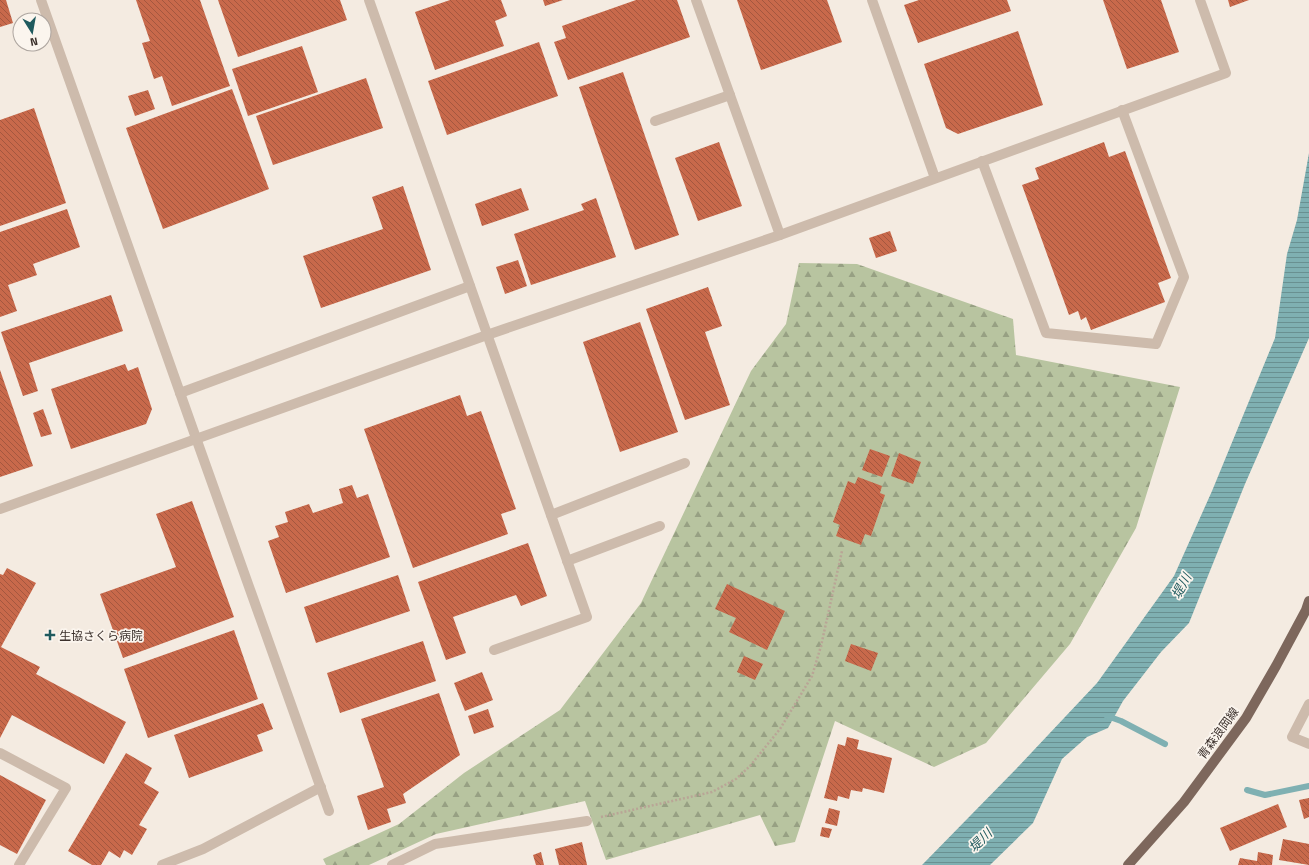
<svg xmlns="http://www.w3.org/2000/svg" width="1309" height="865" viewBox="0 0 1309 865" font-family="'Titillium Web','Noto Sans JP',sans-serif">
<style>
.forest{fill:url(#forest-firs)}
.water{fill:url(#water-rules)}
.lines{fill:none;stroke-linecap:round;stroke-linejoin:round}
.stream{stroke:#7fb0b2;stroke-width:6}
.building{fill:url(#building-back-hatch)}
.path{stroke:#b9a596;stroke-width:2.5;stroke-dasharray:2 2;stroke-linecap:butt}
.minor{stroke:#cdbbac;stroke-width:10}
.major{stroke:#7d675c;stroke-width:10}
.poi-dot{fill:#1f5a5e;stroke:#fbf5ee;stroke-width:1.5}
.labels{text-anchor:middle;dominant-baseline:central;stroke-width:3.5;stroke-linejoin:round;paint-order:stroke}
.poi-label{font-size:12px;fill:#3b302b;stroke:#fbf5ee;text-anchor:start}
.street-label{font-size:12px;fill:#3b302b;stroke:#fbf5ee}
.water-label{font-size:13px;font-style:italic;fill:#1f5a5e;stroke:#fbf5ee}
</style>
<defs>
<pattern id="forest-firs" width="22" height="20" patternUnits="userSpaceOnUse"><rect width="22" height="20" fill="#b8c4a0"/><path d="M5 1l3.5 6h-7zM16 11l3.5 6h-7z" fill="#97a083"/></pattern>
<pattern id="water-rules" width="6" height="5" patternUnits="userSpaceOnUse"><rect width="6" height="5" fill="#7fb0b2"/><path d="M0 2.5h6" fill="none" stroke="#699091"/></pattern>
<pattern id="building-back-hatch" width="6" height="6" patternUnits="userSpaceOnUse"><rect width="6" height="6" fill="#c8694b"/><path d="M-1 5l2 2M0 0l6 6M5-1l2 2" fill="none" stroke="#a4573f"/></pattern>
</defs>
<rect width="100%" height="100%" fill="#f4ebe1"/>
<!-- forest -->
<path class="forest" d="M 799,263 L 857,264 L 1013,319 L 1016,355 L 1180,387 L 1136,528 L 1070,644 L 986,743 L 934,767 L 835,721 L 795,842 L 775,846 L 760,815 L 606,860 L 585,801 L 436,834 L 369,865 L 326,865 L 323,859 L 399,824 L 464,773 L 560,710 L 641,603 L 751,371 L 786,324 Z"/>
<!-- water -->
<path class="water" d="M 1309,153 L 1309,338 L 1245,484 L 1189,623 L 1161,652 L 1123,701 L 1108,728 L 1087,737 L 1062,759 L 1033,823 L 990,865 L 922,865 L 1017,768 L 1097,683 L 1174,576 L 1212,491 L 1275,338 L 1287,254 L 1297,220 Z"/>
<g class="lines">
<!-- stream -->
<g class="stream">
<path d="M 1107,716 L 1121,721 L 1165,744"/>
<path d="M 1247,790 L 1265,795 L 1309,786"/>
</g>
</g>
<!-- building -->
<g class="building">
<path d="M 0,0 L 6,0 L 13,23 L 0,27 Z"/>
<path d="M 136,0 L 200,0 L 230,86 L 172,106 L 162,76 L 154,79 L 142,43 L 150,41 Z"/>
<path d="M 218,0 L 340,0 L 347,20 L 238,57 Z"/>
<path d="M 450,0 L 501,0 L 507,16 L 495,21 L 504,46 L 435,70 L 415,12 Z"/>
<path d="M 543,0 L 563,0 L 545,6 Z"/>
<path d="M 636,0 L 677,0 L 690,37 L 568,80 L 554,42 L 566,38 L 562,26 Z"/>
<path d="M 737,0 L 827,0 L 842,42 L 761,70 Z"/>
<path d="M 919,0 L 1007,0 L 1011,11 L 918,43 L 904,5 Z"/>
<path d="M 1103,0 L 1161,0 L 1179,52 L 1127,69 Z"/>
<path d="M 1228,0 L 1249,0 L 1230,7 Z"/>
<path d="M 1018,31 L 1043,105 L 958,134 L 946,128 L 924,64 Z"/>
<path d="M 539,42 L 558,96 L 447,135 L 428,81 Z"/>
<path d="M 302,46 L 318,92 L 248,116 L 232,69 Z"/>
<path d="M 623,72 L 679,235 L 635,250 L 579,87 Z"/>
<path d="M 366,78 L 383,128 L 273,165 L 256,116 Z"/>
<path d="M 232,89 L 269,189 L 163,229 L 126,128 Z"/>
<path d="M 148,90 L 155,109 L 135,116 L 128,96 Z"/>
<path d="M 34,108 L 66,203 L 0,226 L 0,120 Z"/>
<path d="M 719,142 L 742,206 L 698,221 L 675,158 Z"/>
<path d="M 1104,142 L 1109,157 L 1125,151 L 1171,278 L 1158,283 L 1165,302 L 1091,330 L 1086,317 L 1081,320 L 1078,311 L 1069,315 L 1022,185 L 1039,179 L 1035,168 Z"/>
<path d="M 403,186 L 431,270 L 321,308 L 303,256 L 383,229 L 372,197 Z"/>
<path d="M 521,188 L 529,210 L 482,226 L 475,204 Z"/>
<path d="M 596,198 L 616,257 L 531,285 L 514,234 L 584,210 L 581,204 Z"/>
<path d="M 67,209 L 80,247 L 33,264 L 37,275 L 8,285 L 17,311 L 0,317 L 0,232 Z"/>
<path d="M 890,231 L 897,251 L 876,258 L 869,238 Z"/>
<path d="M 518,260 L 527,286 L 505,294 L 496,267 Z"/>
<path d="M 708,287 L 722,326 L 705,332 L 730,405 L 685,420 L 646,309 Z"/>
<path d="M 111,295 L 123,331 L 29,363 L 38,391 L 23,396 L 1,332 Z"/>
<path d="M 640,322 L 678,432 L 620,452 L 583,342 Z"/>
<path d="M 125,364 L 128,371 L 138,367 L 152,409 L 146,424 L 71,449 L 51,389 Z"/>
<path d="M 0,370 L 33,466 L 0,477 Z"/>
<path d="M 460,395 L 467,416 L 481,411 L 516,509 L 501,514 L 508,534 L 413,568 L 364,429 Z"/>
<path d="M 43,409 L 52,434 L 41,437 L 33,413 Z"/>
<path d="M 870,449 L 890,456 L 882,477 L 862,470 Z"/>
<path d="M 899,453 L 921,462 L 913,484 L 891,476 Z"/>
<path d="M 858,477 L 882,486 L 880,493 L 885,495 L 871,536 L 865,534 L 861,545 L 836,536 L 840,525 L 833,522 L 848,481 L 855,484 Z"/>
<path d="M 352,485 L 357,498 L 368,494 L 390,557 L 286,593 L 268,541 L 279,537 L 275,526 L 288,522 L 285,512 L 309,504 L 313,513 L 343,503 L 339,489 Z"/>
<path d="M 192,501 L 234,617 L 123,658 L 100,594 L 176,567 L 156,514 Z"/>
<path d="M 528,543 L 547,596 L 521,606 L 516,595 L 453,617 L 466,653 L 446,660 L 418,582 Z"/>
<path d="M 7,568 L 36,583 L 1,647 L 40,667 L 36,674 L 126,722 L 104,764 L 12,715 L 0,738 L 0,574 L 3,575 Z"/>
<path d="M 398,575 L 410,611 L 316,643 L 304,607 Z"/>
<path d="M 727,584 L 785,611 L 767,650 L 729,632 L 736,618 L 715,609 Z"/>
<path d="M 234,630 L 258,699 L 148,738 L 124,669 Z"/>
<path d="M 423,641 L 436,681 L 340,713 L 327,673 Z"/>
<path d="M 851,644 L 878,653 L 871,671 L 845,661 Z"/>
<path d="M 744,656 L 763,664 L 755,680 L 737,672 Z"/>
<path d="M 482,672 L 493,700 L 465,711 L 454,683 Z"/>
<path d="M 439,693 L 460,755 L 403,794 L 406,803 L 387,809 L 391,822 L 368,830 L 357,796 L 384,787 L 361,719 Z"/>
<path d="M 263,703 L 273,729 L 257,735 L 263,751 L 189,778 L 174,735 Z"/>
<path d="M 488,709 L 494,727 L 474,734 L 468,716 Z"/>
<path d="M 847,737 L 859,740 L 857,749 L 892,758 L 884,793 L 863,788 L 862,792 L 851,790 L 849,799 L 838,796 L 837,801 L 824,798 L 838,744 L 845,746 Z"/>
<path d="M 126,753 L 152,768 L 144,783 L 159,792 L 139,825 L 147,829 L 132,855 L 124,850 L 120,858 L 109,851 L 101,865 L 92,865 L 68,851 Z"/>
<path d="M 0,775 L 46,800 L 17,854 L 0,845 Z"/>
<path d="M 1309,798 L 1309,817 L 1304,819 L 1299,800 Z"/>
<path d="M 1278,804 L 1287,827 L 1230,851 L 1220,828 Z"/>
<path d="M 829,808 L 840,811 L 837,826 L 825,823 Z"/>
<path d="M 822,827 L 832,829 L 829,838 L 820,836 Z"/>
<path d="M 1283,839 L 1309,844 L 1309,865 L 1279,860 Z"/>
<path d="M 582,842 L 587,865 L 559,865 L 555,849 Z"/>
<path d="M 541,852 L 544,865 L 536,865 L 533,855 Z"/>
<path d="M 1258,852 L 1273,855 L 1272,865 L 1238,865 L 1240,858 L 1257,861 Z"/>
</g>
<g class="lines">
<!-- path -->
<path class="path" d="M 601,817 L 712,792 L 736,779 L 750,766 L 780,729 L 812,676 L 821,646 L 842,551"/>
<!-- minor -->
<g class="minor">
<path d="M 41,0 L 196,438 L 329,811"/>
<path d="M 369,0 L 587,617 L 494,650"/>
<path d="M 696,0 L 780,235"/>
<path d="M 872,0 L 935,178"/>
<path d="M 655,121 L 730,95"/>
<path d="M 982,161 L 1046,333 L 1156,344 L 1184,277 L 1122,110"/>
<path d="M 180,393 L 470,286"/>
<path d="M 0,509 L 487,335 L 780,235 L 1226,73 L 1200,0"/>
<path d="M 551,515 L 685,463"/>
<path d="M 567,561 L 660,526"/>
<path d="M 1309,704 L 1292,737 L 1309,744"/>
<path d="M 0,753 L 66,788 L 19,865"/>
<path d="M 162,865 L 203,849 L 321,787"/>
<path d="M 392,865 L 435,844 L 587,821"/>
</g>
<!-- major -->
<path class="major" d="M 1128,865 L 1184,802 L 1246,718 L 1276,666 L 1306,610 L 1309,601"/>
</g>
<!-- markers -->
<path class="poi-dot" d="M48 629h4v4h4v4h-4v4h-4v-4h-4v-4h4z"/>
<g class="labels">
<!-- poi labels -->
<g class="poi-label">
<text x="59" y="635">生協さくら病院</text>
</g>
<!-- street labels -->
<g class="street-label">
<text transform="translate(1218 733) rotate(-54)">青森浪岡線</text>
</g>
<!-- water labels -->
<g class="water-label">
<text transform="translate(1181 586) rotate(-62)">堤川</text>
<text transform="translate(980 840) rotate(-44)">堤川</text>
</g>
</g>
<!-- north arrow -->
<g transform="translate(32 32) rotate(169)"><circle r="19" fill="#fbf5ee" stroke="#aea6a0"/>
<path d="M0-3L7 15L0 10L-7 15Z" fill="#1f5a5e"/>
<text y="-6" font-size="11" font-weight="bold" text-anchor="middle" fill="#3b302b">N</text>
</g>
</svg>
